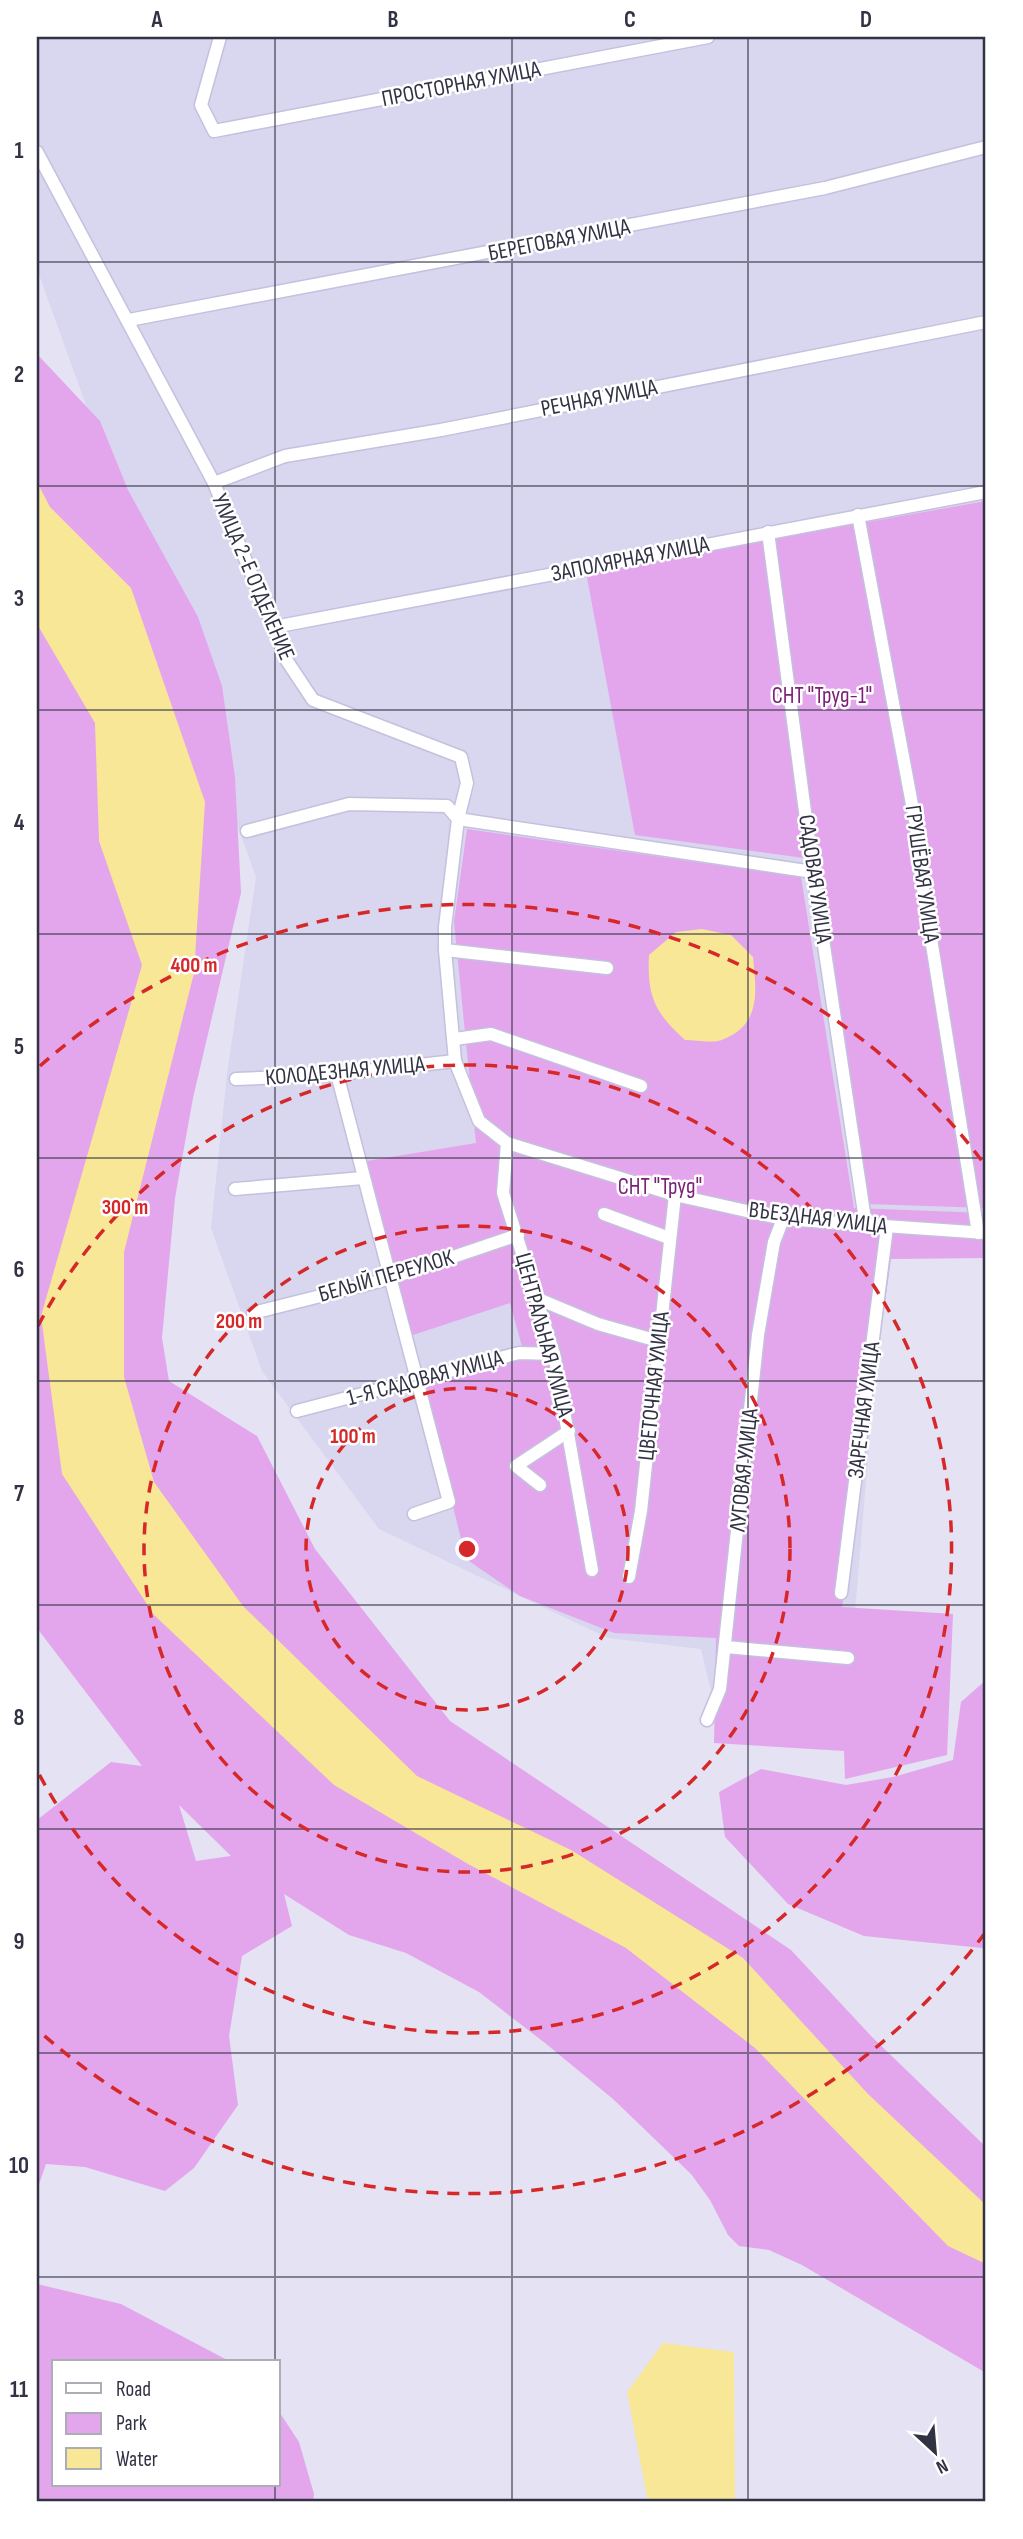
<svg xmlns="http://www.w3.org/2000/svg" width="1023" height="2539" viewBox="0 0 1023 2539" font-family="'Sofia Sans Condensed',sans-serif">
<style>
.residential{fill:#d9d6ef}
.green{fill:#e3a6ec;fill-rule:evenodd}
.water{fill:#f7e796}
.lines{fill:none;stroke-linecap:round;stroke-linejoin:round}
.street-casing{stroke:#c3c1dd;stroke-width:15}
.street{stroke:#fff;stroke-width:12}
.grid{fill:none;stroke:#323245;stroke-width:2;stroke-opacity:0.55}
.ring{fill:none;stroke:#d62828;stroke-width:3.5;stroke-dasharray:12 9}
.labels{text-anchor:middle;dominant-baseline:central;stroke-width:5;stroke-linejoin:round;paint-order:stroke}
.street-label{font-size:23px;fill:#323245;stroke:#fff}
.park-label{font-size:23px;fill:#7c2078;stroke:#fff}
.centre{fill:#d62828;stroke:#fff;stroke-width:3.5}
.ring-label{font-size:21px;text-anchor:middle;font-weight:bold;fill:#d62828;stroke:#fff;stroke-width:5;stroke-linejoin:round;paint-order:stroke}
.neatline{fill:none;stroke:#323245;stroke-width:2.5}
.grid-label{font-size:23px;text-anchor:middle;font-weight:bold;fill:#323245}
</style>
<rect width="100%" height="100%" fill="#e4e2f3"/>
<!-- residential -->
<path class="residential" d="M 37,37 L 986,37 L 986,1228 L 886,1245 L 845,1730 L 718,1720 L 701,1649 L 608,1638 L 379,1529 L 262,1371 L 211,1228 L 227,1074 L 256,877 L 37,269 Z"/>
<!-- green -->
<g class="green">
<path d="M 37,354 L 100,421 L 128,490 L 198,617 L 222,686 L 235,777 L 241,893 L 193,1098 L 175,1198 L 162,1338 L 169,1381 L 257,1436 L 315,1549 L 450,1721 L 791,1950 L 872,2037 L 986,2147 L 986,2373 L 802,2265 L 769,2250 L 739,2246 L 728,2235 L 710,2200 L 691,2174 L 613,2099 L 545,2043 L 479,1992 L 406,1953 L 349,1935 L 284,1894 L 292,1926 L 242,1956 L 229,2036 L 238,2105 L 194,2168 L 165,2191 L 85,2167 L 46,2164 L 37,2190 L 37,1820 L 111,1762 L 142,1766 L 37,1628 ZM 179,1805 L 231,1856 L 196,1861 Z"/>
<path d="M 986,501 L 986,1208 L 867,1204 L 811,859 L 635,835 L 586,572 Z"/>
<path d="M 467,829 L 801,877 L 854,1208 L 986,1213 L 986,1258 L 891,1259 L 842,1607 L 953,1614 L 947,1755 L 845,1779 L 844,1751 L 714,1743 L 716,1638 L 614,1633 L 520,1596 L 466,1559 L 423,1385 L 524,1354 L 510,1303 L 410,1336 L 367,1161 L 476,1143 L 454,922 Z"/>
<path d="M 986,1680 L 986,1951 L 982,1948 L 864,1936 L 788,1904 L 725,1837 L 719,1792 L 761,1769 L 846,1785 L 893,1777 L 953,1760 L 961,1702 Z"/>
<path d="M 37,2284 L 121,2304 L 231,2362 L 54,2362 L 54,2485 L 278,2485 L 278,2410 L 299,2442 L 314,2494 L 313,2502 L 37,2502 Z"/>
</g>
<!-- water -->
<g class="water">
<path d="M 37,482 L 50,507 L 131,588 L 205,802 L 194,973 L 124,1252 L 124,1377 L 154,1482 L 243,1606 L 417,1776 L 571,1850 L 743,1958 L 868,2094 L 986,2205 L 986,2264 L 948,2246 L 755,2048 L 626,1948 L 468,1864 L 334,1785 L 154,1615 L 62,1474 L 41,1316 L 142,965 L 99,841 L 95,723 L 37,624 Z"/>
<path d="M 702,929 L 731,935 L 753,957 C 756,989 762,1024 724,1039 C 715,1044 696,1040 685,1040 C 654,1012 647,996 649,955 L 676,932 Z"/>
<path d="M 663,2343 L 734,2352 L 735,2502 L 648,2502 L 627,2392 Z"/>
</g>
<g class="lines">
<!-- street casing -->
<g class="street-casing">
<g id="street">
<path d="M 220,37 L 201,105 L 214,131 L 708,37"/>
<path d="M 37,152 L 214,483 L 287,661 L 313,700 L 461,757 L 467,783 L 458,819 L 445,927 L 445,950 L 455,1061 L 479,1121 L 507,1143 L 675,1195 L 783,1219 L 986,1233"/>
<path d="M 129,320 L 825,188 L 986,147"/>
<path d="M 214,483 L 285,456 L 441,430 L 986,322"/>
<path d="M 858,515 L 916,826 L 918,857 L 978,1233"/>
<path d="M 768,532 L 813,872 L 866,1226"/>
<path d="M 274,627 L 986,492"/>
<path d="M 247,831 L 349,804 L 447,806 L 458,819 L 813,872"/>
<path d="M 445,950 L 607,968"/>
<path d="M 455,1039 L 491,1034 L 641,1086"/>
<path d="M 337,1074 L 449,1502 L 414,1514"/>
<path d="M 236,1079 L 329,1075 L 455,1061"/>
<path d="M 507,1143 L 503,1193 L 554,1354 L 592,1570"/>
<path d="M 235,1189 L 363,1178"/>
<path d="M 604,1214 L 669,1238"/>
<path d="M 536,1298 L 598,1324 L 658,1341"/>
<path d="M 253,1313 L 388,1279 L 518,1235"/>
<path d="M 297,1411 L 519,1353 L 554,1354"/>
<path d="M 540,1485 L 516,1466 L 569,1431"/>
<path d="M 629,1577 L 641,1511 L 675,1195"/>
<path d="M 841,1593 L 887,1227"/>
<path d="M 726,1647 L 848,1658"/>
<path d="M 707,1720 L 720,1689 L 758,1335 L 774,1242 L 783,1219"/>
</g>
</g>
<!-- street -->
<use href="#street" class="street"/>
</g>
<!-- grid -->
<path class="grid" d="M 275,37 L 275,2362M 512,37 L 512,2502M 748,37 L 748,2502M 37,262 L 986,262M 37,486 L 986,486M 37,710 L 986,710M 37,934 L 986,934M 37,1158 L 986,1158M 37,1381 L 986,1381M 37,1605 L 986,1605M 37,1829 L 986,1829M 37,2053 L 986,2053M 37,2277 L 986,2277M 275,2485 L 275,2502"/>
<!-- distance rings -->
<g class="ring">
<circle cx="467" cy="1549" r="161"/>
<circle cx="467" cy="1549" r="323"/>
<path d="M38 1326A484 484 0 1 1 38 1772"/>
<path d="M985 1933A645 645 0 0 1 40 2032M40 1066A645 645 0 0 1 985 1165"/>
</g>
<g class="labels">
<!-- street labels -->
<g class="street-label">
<text transform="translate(461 84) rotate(-11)">ПРОСТОРНАЯ УЛИЦА</text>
<text transform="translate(559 240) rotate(-11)">БЕРЕГОВАЯ УЛИЦА</text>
<text transform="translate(599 398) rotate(-11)">РЕЧНАЯ УЛИЦА</text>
<text transform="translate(630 559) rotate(-11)">ЗАПОЛЯРНАЯ УЛИЦА</text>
<text transform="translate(253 577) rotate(67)">УЛИЦА 2-Е ОТДЕЛЕНИЕ</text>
<text transform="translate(922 874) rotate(82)">ГРУШЁВАЯ УЛИЦА</text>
<text transform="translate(815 879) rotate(82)">САДОВАЯ УЛИЦА</text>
<text transform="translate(345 1071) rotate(-5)">КОЛОДЕЗНАЯ УЛИЦА</text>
<text transform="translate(818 1218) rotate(7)">ВЪЕЗДНАЯ УЛИЦА</text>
<text transform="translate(386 1276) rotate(-16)">БЕЛЫЙ ПЕРЕУЛОК</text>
<text transform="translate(544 1335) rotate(75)">ЦЕНТРАЛЬНАЯ УЛИЦА</text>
<text transform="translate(425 1378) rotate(-15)">1-Я САДОВАЯ УЛИЦА</text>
<text transform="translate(654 1386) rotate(-84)">ЦВЕТОЧНАЯ УЛИЦА</text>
<text transform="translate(864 1410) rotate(-83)">ЗАРЕЧНАЯ УЛИЦА</text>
<text transform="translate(744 1470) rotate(-84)">ЛУГОВАЯ УЛИЦА</text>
</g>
<!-- park labels -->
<g class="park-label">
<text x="822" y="696">СНТ "Труд-1"</text>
<text x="660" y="1187">СНТ "Труд"</text>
</g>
</g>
<circle cx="467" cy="1549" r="10" class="centre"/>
<g class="ring-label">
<text x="194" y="972">400 m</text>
<text x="125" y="1214">300 m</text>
<text x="239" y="1328">200 m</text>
<text x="353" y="1443">100 m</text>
</g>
<!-- border -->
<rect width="1023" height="2539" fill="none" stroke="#ffffff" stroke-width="77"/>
<!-- legend -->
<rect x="52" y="2360" width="228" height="126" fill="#ffffff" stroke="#adadb5" stroke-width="2"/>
<rect x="66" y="2383" width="35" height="10" fill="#ffffff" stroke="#adadb5" stroke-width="2"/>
<text x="116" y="2396" font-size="21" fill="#323245">Road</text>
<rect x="66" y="2413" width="35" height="21" fill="#e3a6ec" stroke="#adadb5" stroke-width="2"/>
<text x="116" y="2430" font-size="21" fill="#323245">Park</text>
<rect x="66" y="2448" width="35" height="21" fill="#f7e796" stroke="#adadb5" stroke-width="2"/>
<text x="116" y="2466" font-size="21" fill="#323245">Water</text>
<!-- north arrow -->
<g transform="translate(935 2452) rotate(154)" stroke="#ffffff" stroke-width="5" paint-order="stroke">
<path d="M0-5L12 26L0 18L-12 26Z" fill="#323245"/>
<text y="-10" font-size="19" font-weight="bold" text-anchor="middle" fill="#323245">N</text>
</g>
<rect x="38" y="38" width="946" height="2462" class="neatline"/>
<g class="grid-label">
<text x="157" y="27">A</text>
<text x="393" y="27">B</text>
<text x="630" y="27">C</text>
<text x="866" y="27">D</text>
<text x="19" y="158">1</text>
<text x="19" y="382">2</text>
<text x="19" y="606">3</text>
<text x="19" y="830">4</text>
<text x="19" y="1054">5</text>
<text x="19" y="1277">6</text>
<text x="19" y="1501">7</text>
<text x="19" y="1725">8</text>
<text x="19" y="1949">9</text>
<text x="19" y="2173">10</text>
<text x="19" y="2397">11</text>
</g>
</svg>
